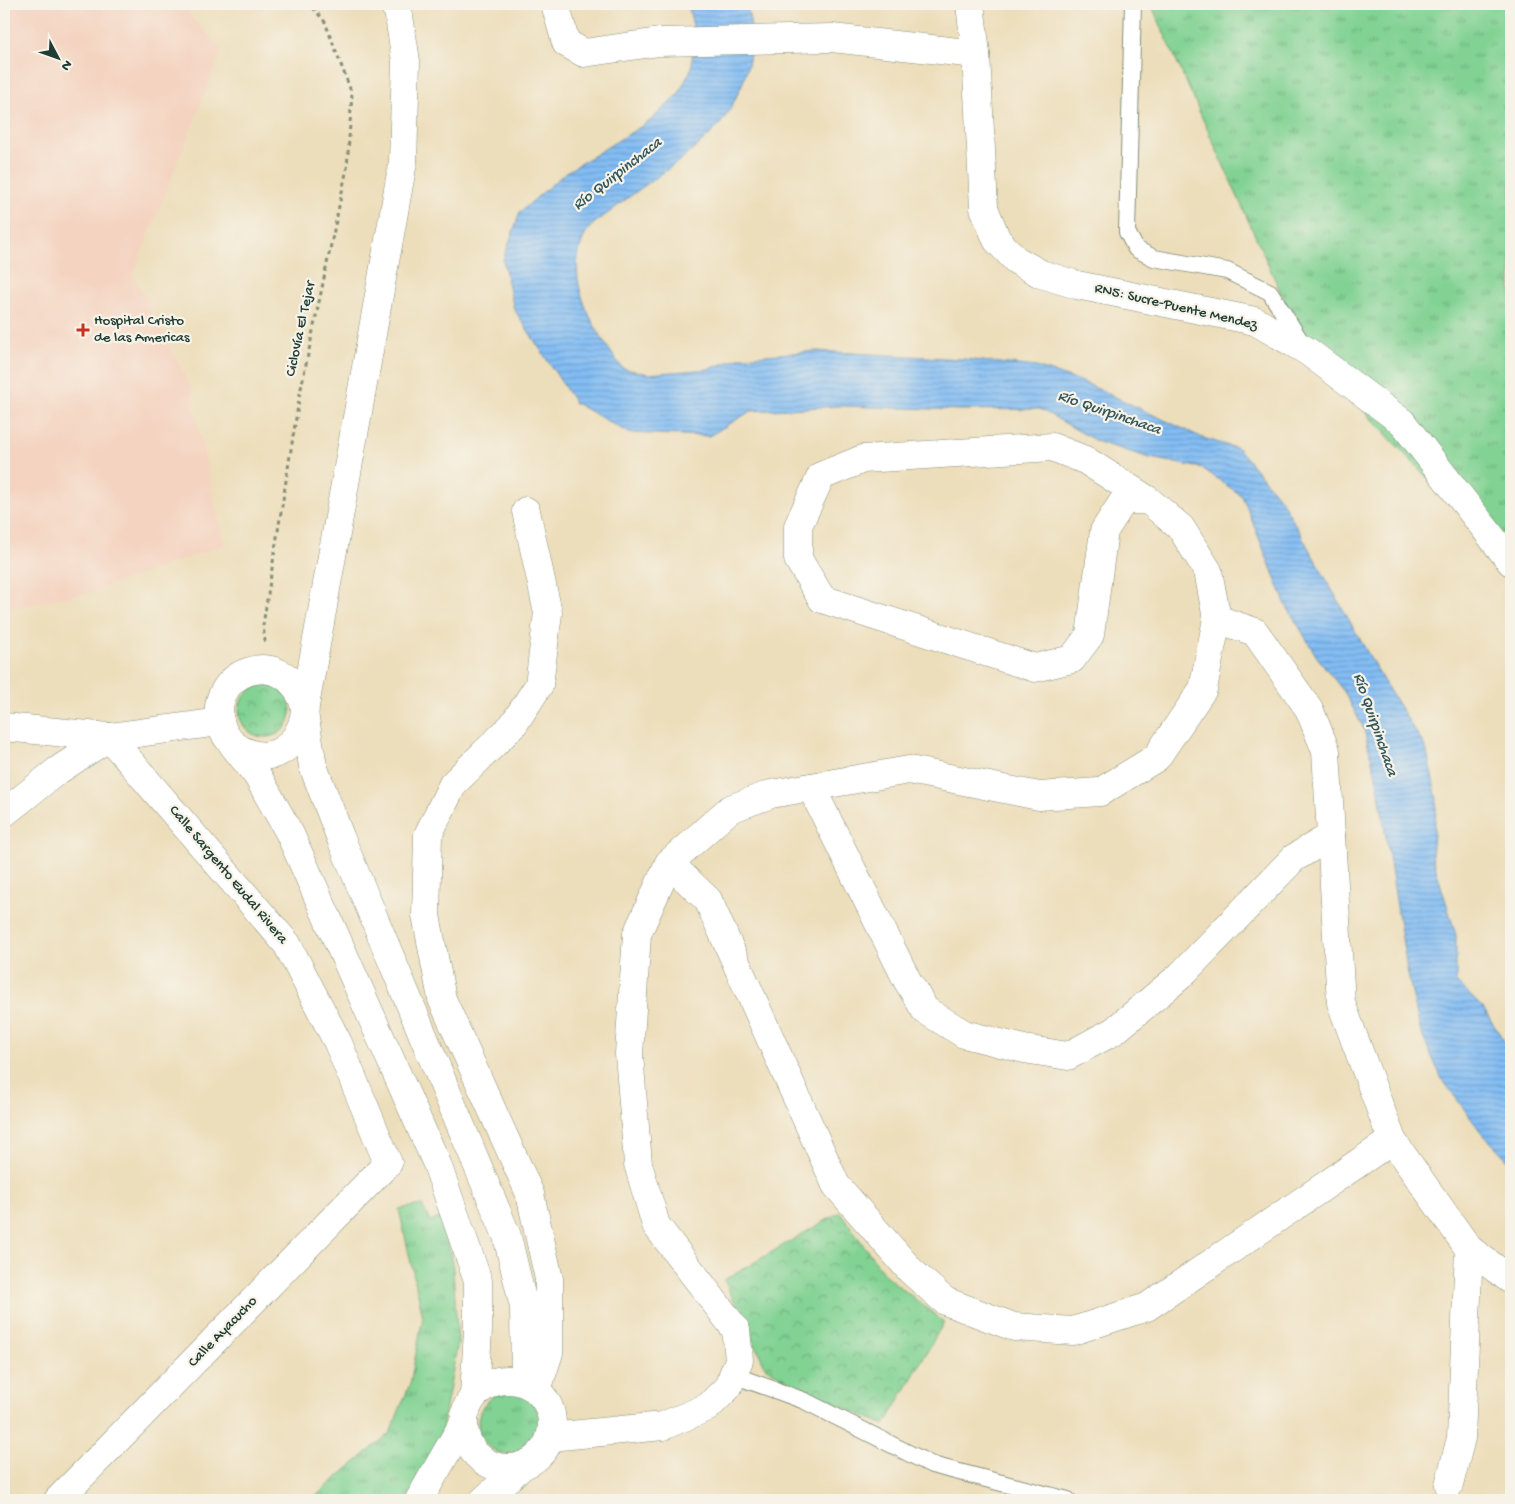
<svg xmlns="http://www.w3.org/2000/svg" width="1515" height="1504" viewBox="0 0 1515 1504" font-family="'Gochi Hand',sans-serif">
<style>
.built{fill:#f4d3c0}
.grass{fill:url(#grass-tufts);stroke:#508864}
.park{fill:url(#park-crowns);stroke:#508864}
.water{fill:url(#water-rules);stroke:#517d94}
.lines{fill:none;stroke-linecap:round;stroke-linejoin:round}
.lane-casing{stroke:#868e78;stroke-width:18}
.street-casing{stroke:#868e78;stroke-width:29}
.secondary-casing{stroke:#868e78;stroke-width:29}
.highway-casing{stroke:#868e78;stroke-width:29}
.path{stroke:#868e78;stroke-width:3;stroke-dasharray:4 4;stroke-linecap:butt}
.lane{stroke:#fff;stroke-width:16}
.street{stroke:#fff;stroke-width:28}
.secondary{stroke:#fff;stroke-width:28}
.highway{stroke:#fff;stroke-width:28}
.poi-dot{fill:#c8321e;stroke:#f7f3e8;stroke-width:2}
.labels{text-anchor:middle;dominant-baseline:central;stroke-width:4.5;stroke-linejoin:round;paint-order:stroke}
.street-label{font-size:15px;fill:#1f3d34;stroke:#f7f3e8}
.poi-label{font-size:15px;fill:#1f3d34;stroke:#f7f3e8;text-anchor:start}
.water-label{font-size:16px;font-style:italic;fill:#33575a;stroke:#f7f3e8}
</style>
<defs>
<pattern id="grass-tufts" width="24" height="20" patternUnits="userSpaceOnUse" patternTransform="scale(1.25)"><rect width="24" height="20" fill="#81d293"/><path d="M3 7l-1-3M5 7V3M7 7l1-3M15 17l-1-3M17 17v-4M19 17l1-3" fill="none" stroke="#69ac79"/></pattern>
<pattern id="park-crowns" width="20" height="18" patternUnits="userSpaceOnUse" patternTransform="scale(1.25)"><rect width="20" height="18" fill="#81d293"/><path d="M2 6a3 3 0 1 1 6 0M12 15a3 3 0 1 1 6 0" fill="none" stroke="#69ac79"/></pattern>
<pattern id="water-rules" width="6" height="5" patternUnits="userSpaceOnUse" patternTransform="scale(1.25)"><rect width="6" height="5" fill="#83bdf4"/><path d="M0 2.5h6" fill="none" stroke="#6b9bc6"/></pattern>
</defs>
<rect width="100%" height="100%" fill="#f7f3e8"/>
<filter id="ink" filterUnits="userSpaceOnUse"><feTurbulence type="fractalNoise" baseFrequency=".02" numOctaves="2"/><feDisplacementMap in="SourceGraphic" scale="10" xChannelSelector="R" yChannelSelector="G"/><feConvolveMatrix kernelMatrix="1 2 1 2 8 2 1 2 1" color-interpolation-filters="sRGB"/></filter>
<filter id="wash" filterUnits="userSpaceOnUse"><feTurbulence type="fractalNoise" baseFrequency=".0096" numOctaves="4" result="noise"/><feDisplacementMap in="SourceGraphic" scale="20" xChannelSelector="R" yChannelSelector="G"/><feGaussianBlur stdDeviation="1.12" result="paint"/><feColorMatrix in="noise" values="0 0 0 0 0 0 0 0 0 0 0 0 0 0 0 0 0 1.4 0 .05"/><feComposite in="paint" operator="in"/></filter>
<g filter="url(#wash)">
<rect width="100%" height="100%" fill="#eddebb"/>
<!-- built -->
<path class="built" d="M 4,4 L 180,4 L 222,50 L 133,275 L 190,386 L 224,545 L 92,592 L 4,610 Z"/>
<!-- grass -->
<g class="grass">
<path d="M 1151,4 L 1511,4 L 1511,566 L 1307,351 Z"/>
<path d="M 422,1205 L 430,1221 L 443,1217 L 453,1269 L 458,1342 L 440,1440 L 407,1500 L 311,1500 L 390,1433 L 410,1384 L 423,1317 L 399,1209 Z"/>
<circle cx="509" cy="1423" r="31"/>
</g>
<!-- park -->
<g class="park">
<circle cx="265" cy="711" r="26"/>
<path d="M 840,1212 L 885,1275 L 944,1322 L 885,1425 L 802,1389 L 766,1368 L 724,1280 Z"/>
</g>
<!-- water -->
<path class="water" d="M 688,4 L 746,4 C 754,26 752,59 743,82 C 736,97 730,113 719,125 C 689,159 649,180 615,208 C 607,215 591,223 586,233 C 561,280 595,330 622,368 L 648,374 L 709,369 L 742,357 L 816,351 L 963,359 L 1036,367 L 1083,382 L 1203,438 L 1239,449 L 1282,501 L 1384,682 L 1426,748 L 1437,799 L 1432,856 L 1456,935 L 1456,982 L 1483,1008 L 1511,1052 L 1511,1163 L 1481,1132 L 1442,1079 L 1421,1033 L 1407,970 L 1377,780 L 1364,729 L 1345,693 L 1317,657 L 1286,605 L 1242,496 L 1202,468 L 1150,458 L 1098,442 L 1040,409 L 960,410 L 841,406 L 751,411 L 709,436 L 629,433 L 575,403 L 514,309 L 503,260 L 520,212 L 565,173 L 650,121 L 678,95 L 692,67 L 693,26 Z"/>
</g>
<g filter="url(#ink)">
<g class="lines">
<!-- lane casing -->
<g class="lane-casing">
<g id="lane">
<path d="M 1133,4 L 1127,232 L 1136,249 L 1154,258 L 1227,271 L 1270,292 L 1303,345"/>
<path d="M 733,1375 L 805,1401 L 932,1465 L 1068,1500"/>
</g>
</g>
<!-- street casing -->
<g class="street-casing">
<g id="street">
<path d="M 555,4 L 566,43 L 584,53 L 659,42 L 832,38 L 976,54"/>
<path d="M 526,511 L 548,613 L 539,685 L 513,725 L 453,784 L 428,835 L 426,915 L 442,999 L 530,1194 L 549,1279 L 549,1353 L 537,1390"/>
<path d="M 1217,619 L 1255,632 L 1309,709 L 1326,751 L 1341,1003 L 1392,1140 L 1469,1249 L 1511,1280"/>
<path d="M 4,727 L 109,737 L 220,722"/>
<path d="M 811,787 L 907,980 L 925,1010 L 964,1034 L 1024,1049 L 1068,1056 L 1114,1031 L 1180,976 L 1294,858 L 1331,836"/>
<path d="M 4,813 L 57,771 L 109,737 L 287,944 L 338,1043 L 388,1163 L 58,1500"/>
<path d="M 669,863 L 708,900 L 836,1185 L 911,1271 L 945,1301 L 1014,1327 L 1073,1331 L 1147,1307 L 1392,1140"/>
<path d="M 550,1437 L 663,1426 L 708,1407 L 728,1387 L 739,1360 L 736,1330 L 656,1225 L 638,1164 L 629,1054 L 637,934 L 669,863 L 730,809 L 771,794 L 909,770 L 1039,796 L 1100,792 L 1156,758 L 1203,689 L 1217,619 L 1208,571 L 1181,528 L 1148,500 L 1124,500 L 1104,531 L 1090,635 L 1072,659 L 1035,668 L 822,599 L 798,559 L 798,526 L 821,476 L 863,459 L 1052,447 L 1085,460 L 1148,500"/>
<path d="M 1449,1485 L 1461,1438 L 1469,1249"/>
</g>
</g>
<!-- secondary casing -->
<g class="secondary-casing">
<g id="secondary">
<path d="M 305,706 C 284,639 202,674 222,728 C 227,741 238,750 252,754 C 284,763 305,733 305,706 L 403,162 L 406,61 L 398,10 L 393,4"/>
<path d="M 305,719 L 313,766 L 341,839 L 507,1236 L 524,1307 L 525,1383"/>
<path d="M 233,745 L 257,775 L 290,834 L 437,1164 L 478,1281 L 478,1330 L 474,1396"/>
<circle cx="508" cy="1424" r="44"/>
<path d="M 419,1500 L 464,1422"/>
<path d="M 484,1500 L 523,1465"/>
</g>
</g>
<!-- highway casing -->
<g class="highway-casing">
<path id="highway" d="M 970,4 L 976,54 L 984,208 L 997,240 L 1016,260 L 1041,274 L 1077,285 L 1255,321 L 1307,351 L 1402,422 L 1511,562"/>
</g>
<!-- path -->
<path class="path" d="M 265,642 L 263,625 L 300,393 L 347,168 L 352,94 L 325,22 L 310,4"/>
<!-- lane -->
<use href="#lane" class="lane"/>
<!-- street -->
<use href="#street" class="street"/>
<!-- secondary -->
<use href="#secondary" class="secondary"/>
<!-- highway -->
<use href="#highway" class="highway"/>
</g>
</g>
<!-- markers -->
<path class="poi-dot" d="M80.5 322.5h5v5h5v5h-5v5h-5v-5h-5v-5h5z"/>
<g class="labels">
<!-- street labels -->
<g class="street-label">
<text transform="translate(1176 307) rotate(13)">RN5: Sucre-Puente Mendez</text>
<text transform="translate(301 329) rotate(-78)">Ciclovía El Tejar</text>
<text transform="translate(228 875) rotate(50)">Calle Sargento Eudal Rivera</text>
<text transform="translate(223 1332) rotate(-46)">Calle Ayacucho</text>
</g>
<!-- poi labels -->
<g class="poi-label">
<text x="94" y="321">Hospital Cristo<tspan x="94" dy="17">de las Americas</tspan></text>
</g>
<!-- water labels -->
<g class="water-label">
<text transform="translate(618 175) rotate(-38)">Río Quirpinchaca</text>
<text transform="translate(1109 414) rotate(19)">Río Quirpinchaca</text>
<text transform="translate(1374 725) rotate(71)">Río Quirpinchaca</text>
</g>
</g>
<!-- margin -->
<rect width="1515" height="1504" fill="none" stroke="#f7f3e8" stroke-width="20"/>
<!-- north arrow -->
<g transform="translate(58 58) rotate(131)" stroke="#f7f3e8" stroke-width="4" paint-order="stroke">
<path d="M0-4L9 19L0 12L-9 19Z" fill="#1f3d34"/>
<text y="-8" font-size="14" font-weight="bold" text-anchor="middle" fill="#1f3d34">N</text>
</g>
</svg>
